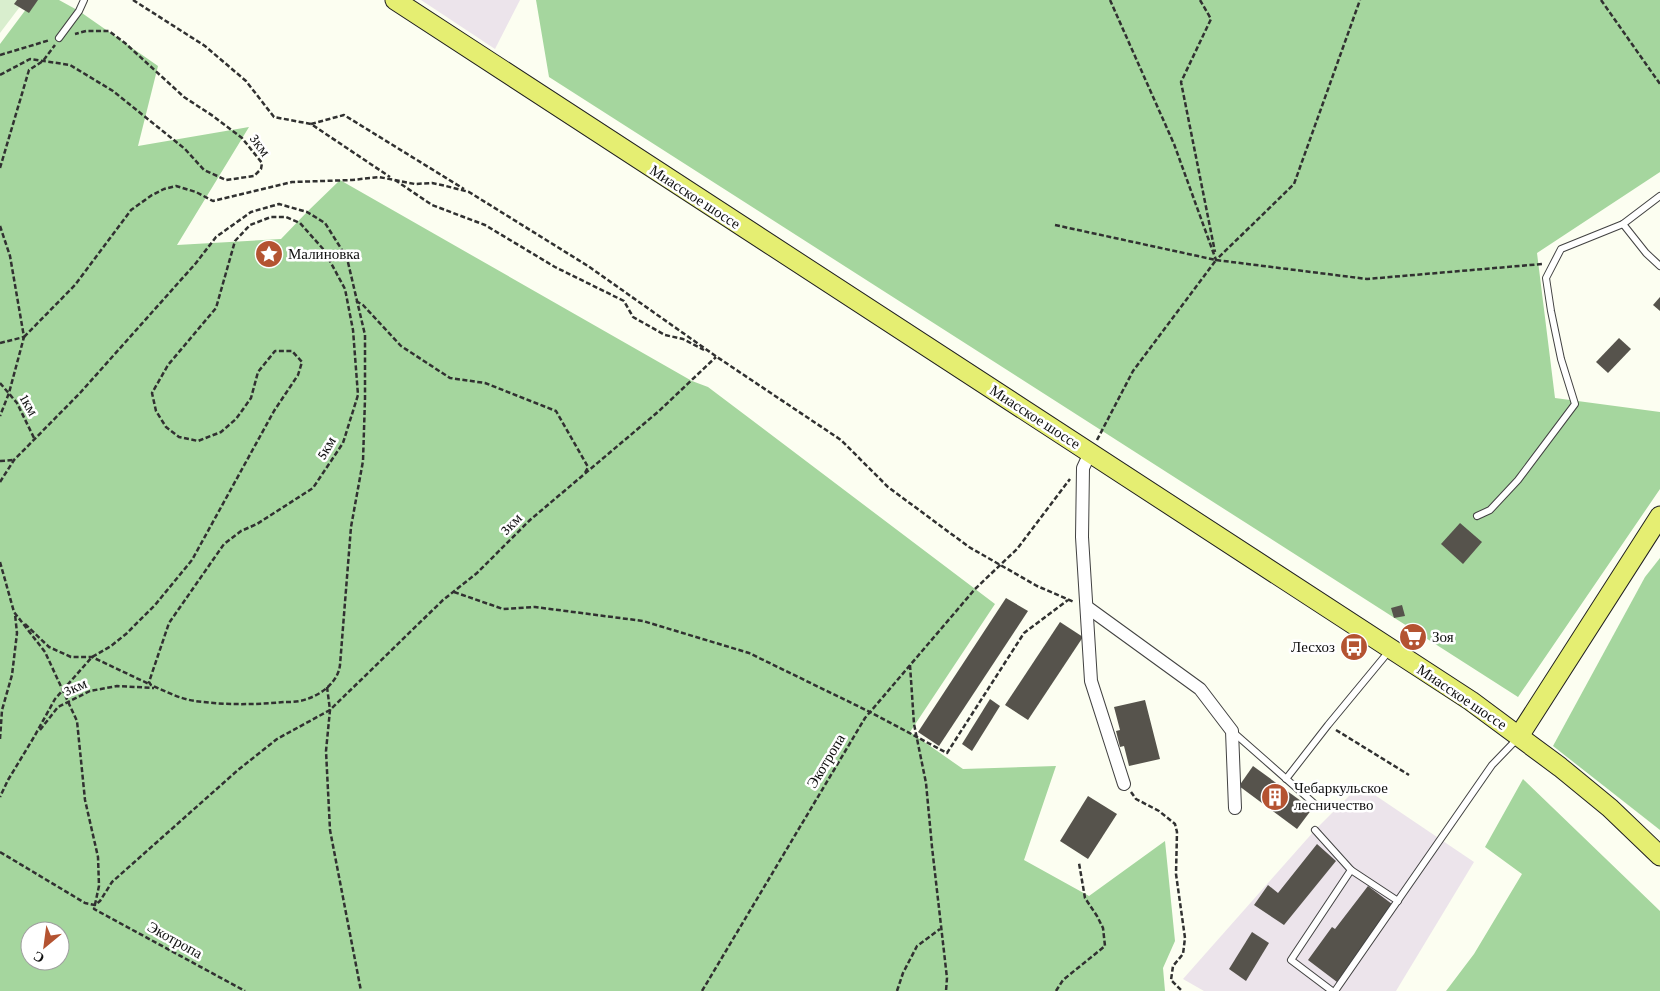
<svg xmlns="http://www.w3.org/2000/svg" width="1660" height="991" viewBox="0 0 1660 991" font-family="'Crimson Pro',serif">
<style>
.industrial{fill:#ece4eb}
.forest{fill:#a5d69e;fill-rule:evenodd}
.pitch{fill:#d9eece}
.building{fill:#56534c}
.lines{fill:none;stroke-linecap:round;stroke-linejoin:round}
.lane-casing{stroke:#424242;stroke-width:8}
.street-casing{stroke:#424242;stroke-width:14}
.primary-casing{stroke:#202020;stroke-width:21}
.path{stroke:#313131;stroke-width:2.5;stroke-dasharray:5 2.5;stroke-linecap:butt}
.lane{stroke:#fff;stroke-width:6}
.street{stroke:#fff;stroke-width:12}
.primary{stroke:#e5ee72;stroke-width:19}
.labels{text-anchor:middle;dominant-baseline:central;stroke-width:5;stroke-linejoin:round;paint-order:stroke}
.street-label{font-size:15px;fill:#0f0f0f;stroke:#fff}
.poi-label{font-size:15px;fill:#0f0f0f;stroke:#fff;text-anchor:start}
</style>
<rect width="100%" height="100%" fill="#fcfef1"/>
<!-- industrial -->
<g class="industrial">
<path d="M 421,0 L 520,0 L 495,49 Z"/>
<path d="M 1360,785 L 1474,862 L 1396,991 L 1204,991 L 1183,979 L 1315,830 Z"/>
</g>
<!-- forest -->
<g class="forest">
<path d="M 33,0 L 59,0 L 79,11 L 158,66 L 138,146 L 249,127 L 177,245 L 281,239 L 307,212 L 340,180 L 692,381 L 708,387 L 995,604 L 910,732 L 963,769 L 1056,766 L 1024,860 L 1089,896 L 1165,841 L 1175,941 L 1163,968 L 1165,991 L 0,991 L 0,44 ZM 30,931 L 60,931 L 60,961 L 30,961 Z"/>
<path d="M 536,0 L 1660,0 L 1660,172 L 1537,253 L 1555,398 L 1660,412 L 1660,489 L 1518,697 L 549,77 Z"/>
<path d="M 1660,558 L 1660,830 L 1553,746 L 1645,577 Z"/>
<path d="M 1523,779 L 1660,911 L 1660,991 L 1446,991 L 1474,954 L 1522,874 L 1485,847 Z"/>
</g>
<!-- pitch -->
<path class="pitch" d="M 0,0 L 25,0 L 0,33 Z"/>
<!-- building -->
<g class="building">
<path d="M 17,0 L 38,0 L 29,13 L 14,4 Z"/>
<path d="M 1660,297 L 1660,311 L 1653,305 Z"/>
<path d="M 1619,338 L 1631,349 L 1608,373 L 1596,362 Z"/>
<path d="M 1460,523 L 1482,542 L 1463,564 L 1441,544 Z"/>
<path d="M 1006,598 L 1028,611 L 939,746 L 918,732 Z"/>
<path d="M 1402,605 L 1405,616 L 1394,618 L 1391,608 Z"/>
<path d="M 1060,622 L 1083,637 L 1028,720 L 1005,705 Z"/>
<path d="M 1408,627 L 1424,637 L 1418,646 L 1402,636 Z"/>
<path d="M 990,699 L 1000,706 L 972,751 L 962,744 Z"/>
<path d="M 1145,700 L 1160,759 L 1129,766 L 1124,746 L 1120,747 L 1116,731 L 1120,730 L 1114,707 Z"/>
<path d="M 1253,766 L 1312,809 L 1297,829 L 1239,786 Z"/>
<path d="M 1088,796 L 1117,814 L 1088,859 L 1060,841 Z"/>
<path d="M 1317,844 L 1336,861 L 1284,925 L 1254,905 L 1268,885 L 1278,893 Z"/>
<path d="M 1368,886 L 1392,904 L 1337,982 L 1308,960 L 1332,927 L 1335,929 Z"/>
<path d="M 1252,932 L 1269,943 L 1246,981 L 1229,969 Z"/>
</g>
<g class="lines">
<!-- lane casing -->
<g class="lane-casing">
<g id="lane">
<path d="M 59,38 L 79,11 L 84,0"/>
<path d="M 1623,224 L 1646,253 L 1660,266"/>
<path d="M 1477,516 L 1490,510 L 1518,480 L 1575,404 L 1561,359 L 1551,311 L 1546,278 L 1561,249 L 1623,224 L 1660,196"/>
<path d="M 1233,732 L 1317,806"/>
<path d="M 1286,779 L 1328,725 L 1390,650"/>
<path d="M 1315,830 L 1351,870"/>
<path d="M 1332,991 L 1291,960 L 1351,870 L 1398,901"/>
<path d="M 1335,991 L 1492,765 L 1519,737"/>
</g>
</g>
<!-- street casing -->
<g class="street-casing">
<g id="street">
<path d="M 1090,453 L 1083,468 L 1082,537 L 1091,681 L 1124,784"/>
<path d="M 1087,607 L 1200,689 L 1232,731 L 1235,808"/>
</g>
</g>
<!-- primary casing -->
<g class="primary-casing">
<g id="primary">
<path d="M 395,0 L 1471,701 L 1560,767 L 1610,808 L 1660,856"/>
<path d="M 1519,736 L 1660,516"/>
</g>
</g>
<!-- path -->
<g class="path">
<path d="M 133,0 L 205,46 L 246,81 L 274,117 L 311,124 L 390,177"/>
<path d="M 1110,0 L 1174,144 L 1216,260 L 1294,184 L 1360,0"/>
<path d="M 1200,0 L 1211,19 L 1181,82 L 1215,252"/>
<path d="M 1601,0 L 1660,84"/>
<path d="M 0,55 L 50,40"/>
<path d="M 0,75 L 30,59 L 70,65 L 113,91 L 185,149 L 204,170 L 226,180 L 254,176 L 261,169 L 262,163 L 242,138 L 213,116 L 184,97 L 125,43 L 109,31 L 86,31 L 75,34"/>
<path d="M 311,124 L 344,115 L 464,189"/>
<path d="M 0,168 L 29,70 L 43,61 L 55,45"/>
<path d="M 395,180 L 432,205 L 485,225 L 555,267 L 624,301 L 633,317 L 665,335 L 683,339 L 704,350"/>
<path d="M 1055,225 L 1216,260 L 1367,279 L 1542,264"/>
<path d="M 0,226 L 10,256 L 24,337 L 9,393 L 0,416"/>
<path d="M 356,301 L 363,305 L 401,346 L 450,378 L 485,383 L 556,411 L 588,467 L 585,473"/>
<path d="M 24,337 L 75,285 L 131,210 L 152,195 L 164,189 L 176,186 L 196,192 L 213,201 L 292,182 L 352,180 L 379,177 L 415,184 L 432,183 L 446,186 L 469,192 L 588,266 L 717,357 L 841,440 L 888,487 L 969,547 L 1037,586 L 1074,602"/>
<path d="M 0,343 L 24,337"/>
<path d="M 0,383 L 17,403 L 35,440"/>
<path d="M 1097,440 L 1133,371 L 1216,260"/>
<path d="M 0,461 L 14,460"/>
<path d="M 0,482 L 14,460 L 80,393 L 196,263 L 216,237 L 251,212 L 279,204 L 307,212 L 325,223 L 347,258 L 365,335 L 365,399 L 363,461 L 351,527 L 340,665 C 338,682 322,694 307,699 C 299,702 291,702 284,702 C 254,705 224,705 195,701 C 180,699 165,691 151,685 L 149,682 L 169,623 L 224,544 L 241,531 L 257,524 L 313,488 L 343,443 L 358,395 L 353,330 L 345,289 L 324,250 L 300,223 L 286,217 L 271,217 L 250,225 L 235,241 L 216,308 L 168,365 L 152,393 L 156,411 L 166,427 L 179,437 L 198,441 L 221,432 L 236,419 L 251,398 L 258,372 L 275,351 L 292,351 L 302,362 L 298,375 L 274,411 L 192,560 L 155,605 L 126,634 L 111,646 L 92,657 L 55,699 L 34,737 L 8,780 L 0,797"/>
<path d="M 0,562 L 14,612 L 45,652 L 77,721 L 85,800 L 98,857 L 99,886 L 94,909 L 245,991"/>
<path d="M 454,592 L 503,609 L 535,607 L 643,621 L 749,653 L 870,712 L 947,753 L 1024,633 L 1068,600"/>
<path d="M 25,624 L 49,647 L 71,657 L 92,657 L 149,684"/>
<path d="M 910,665 L 914,724 L 926,783 L 932,847 L 947,978 L 946,991"/>
<path d="M 327,687 L 330,710 L 326,751 L 330,830 L 361,991"/>
<path d="M 40,730 L 58,707 L 90,691 L 117,686 L 154,688"/>
<path d="M 1336,730 L 1409,775"/>
<path d="M 0,739 L 2,710 L 12,675 L 17,633 L 15,614"/>
<path d="M 1131,792 L 1136,799 L 1159,811 L 1175,824 L 1177,832 L 1176,874 L 1185,938 L 1183,954 L 1173,966 L 1171,980 L 1182,991"/>
<path d="M 0,852 L 85,903 L 95,905 L 100,901 L 112,882 L 238,770 L 277,739 L 330,710 L 443,600 L 477,573 L 530,520 L 659,411 L 716,357"/>
<path d="M 702,991 L 865,718 L 975,589 L 1017,549 L 1070,479"/>
<path d="M 897,991 L 903,973 L 917,946 L 940,929"/>
<path d="M 1056,991 L 1063,980 L 1105,946 L 1103,928 L 1097,916 L 1085,898 L 1079,863"/>
</g>
<!-- lane -->
<use href="#lane" class="lane"/>
<!-- street -->
<use href="#street" class="street"/>
<!-- primary -->
<use href="#primary" class="primary"/>
</g>
<!-- icons -->
<defs>
<g id="sight-disc" transform="scale(1.4375)"><circle r="9.5" fill="#b45331" stroke="#fff"/><path d="M0-6L1.8-2.2L6-1.7L2.9 1.2L3.7 5.4L0 3.3L-3.7 5.4L-2.9 1.2L-6-1.7L-1.8-2.2Z" fill="#fff"/></g>
<g id="supermarket-disc" transform="scale(1.4375)"><circle r="9.5" fill="#b45331" stroke="#fff"/><path d="M-6-5.5h2.5l.6 2H6L4.5 2H-2.5L-4.4-4H-6ZM-1.5 3.2a1.3 1.3 0 1 0 .1 0ZM3 3.2a1.3 1.3 0 1 0 .1 0Z" fill="#fff"/></g>
<g id="bus-disc" transform="scale(1.4375)"><circle r="9.5" fill="#b45331" stroke="#fff"/><path d="M-5-6H5V4H4V6H2V4H-2V6H-4V4H-5ZM-3.5-4V0h7V-4ZM-3.5 1.2v1.5H-2V1.2ZM2 1.2v1.5H3.5V1.2Z" fill="#fff"/></g>
<g id="building-disc" transform="scale(1.4375)"><circle r="9.5" fill="#b45331" stroke="#fff"/><path d="M-4-6H4V6H1V3H-1V6H-4ZM-2.5-4.3h1.7v1.8h-1.7ZM.8-4.3h1.7v1.8H.8ZM-2.5-1h1.7V.8h-1.7ZM.8-1h1.7V.8H.8Z" fill="#fff"/></g>
</defs>
<g fill-rule="evenodd">
<use href="#sight-disc" x="269" y="254"/>
<use href="#supermarket-disc" x="1413" y="637"/>
<use href="#bus-disc" x="1354" y="647"/>
<use href="#building-disc" x="1275" y="797"/>
</g>
<g class="labels">
<!-- street labels -->
<g class="street-label">
<text transform="translate(260 145) rotate(54)">3км</text>
<text transform="translate(695 197) rotate(33)">Миасское шоссе</text>
<text transform="translate(29 405) rotate(60)">1км</text>
<text transform="translate(1035 417) rotate(33)">Миасское шоссе</text>
<text transform="translate(326 448) rotate(-59)">5км</text>
<text transform="translate(511 524) rotate(-45)">3км</text>
<text transform="translate(75 687) rotate(-23)">3км</text>
<text transform="translate(1462 697) rotate(34)">Миасское шоссе</text>
<text transform="translate(826 761) rotate(-59)">Экотропа</text>
<text transform="translate(175 940) rotate(29)">Экотропа</text>
</g>
<!-- poi labels -->
<g class="poi-label">
<text x="288" y="254">Малиновка</text>
<text x="1432" y="637">Зоя</text>
<text x="1335" y="647" text-anchor="end">Лесхоз</text>
<text x="1294" y="788">Чебаркульское<tspan x="1294" dy="17">лесничество</tspan></text>
</g>
</g>
<!-- north arrow -->
<g transform="translate(45 946) rotate(209)"><circle r="24" fill="#ffffff" stroke="#9f9f9f"/>
<path d="M0-4L9 19L0 12L-9 19Z" fill="#b45331"/>
<text y="-8" font-size="14" font-weight="bold" text-anchor="middle" fill="#0f0f0f">С</text>
</g>
</svg>
